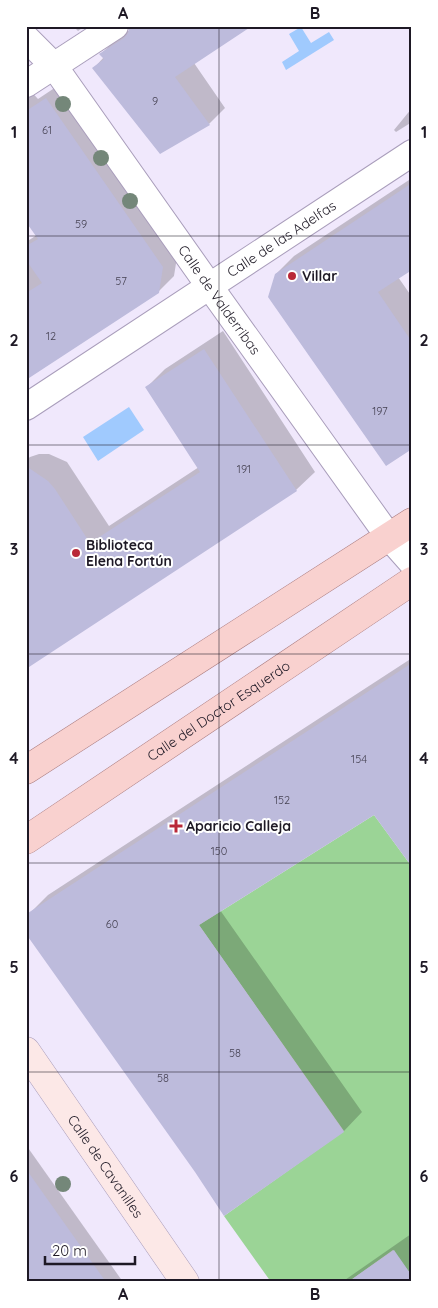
<svg xmlns="http://www.w3.org/2000/svg" width="438" height="1308" viewBox="0 0 438 1308" font-family="Quicksand,sans-serif">
<style>
.green{fill:#9bd496}
.water{fill:#a0cafe}
.shadow{fill:#0003}
.building{fill:#bdbbdc}
.lines{fill:none;stroke-linecap:round;stroke-linejoin:round}
.street-casing{stroke:#a99dbb;stroke-width:28}
.secondary-casing{stroke:#a99dbb;stroke-width:29}
.primary-casing{stroke:#aa7c7f;stroke-width:29}
.street{stroke:#fff;stroke-width:26}
.secondary{stroke:#fce8e7;stroke-width:28}
.primary{stroke:#f9d1cf;stroke-width:28}
.tree{fill:#748779}
.grid{fill:none;stroke:#1e1925;stroke-width:1;stroke-opacity:0.55}
.poi-dot{fill:#b92838;stroke:#fff;stroke-width:2}
.labels{text-anchor:middle;dominant-baseline:central;stroke-width:4;stroke-linejoin:round;paint-order:stroke}
.number-label{font-size:11px;fill:#464253}
.street-label{font-size:14px;fill:#1e1925;stroke:#fff}
.poi-label{font-size:14px;font-weight:bold;fill:#1e1925;stroke:#fff;text-anchor:start}
.neatline{fill:none;stroke:#1e1925;stroke-width:2}
.grid-label{font-size:16px;text-anchor:middle;font-weight:bold;fill:#1e1925}
</style>
<rect width="100%" height="100%" fill="#f0e8fc"/>
<!-- green -->
<path class="green" d="M 374,815 L 412,867 L 412,1276 L 393,1250 L 348,1282 L 271,1282 L 224,1216 L 344,1131 L 199,925 Z"/>
<!-- water -->
<g class="water">
<path d="M 301,27 L 311,43 L 329,32 L 334,40 L 286,70 L 282,62 L 299,51 L 289,34 Z"/>
<path d="M 129,407 L 144,430 L 98,461 L 83,437 Z"/>
</g>
<!-- shadow -->
<g class="shadow">
<path d="M 73,26 L 85,26 L 78,31 Z"/>
<path d="M 130,30 L 194,63 L 225,108 L 209,124 L 94,68 L 104,57 L 101,54 L 117,38 Z"/>
<path d="M 62,83 L 178,251 L 174,276 L 158,292 L 26,379 L 26,242 L 37,235 L 26,219 L 26,86 L 38,99 Z"/>
<path d="M 412,108 L 412,122 L 396,132 L 394,130 Z"/>
<path d="M 412,178 L 412,268 L 398,277 L 412,297 L 412,448 L 276,274 L 294,256 Z"/>
<path d="M 223,331 L 315,472 L 296,490 L 26,561 L 26,460 L 30,457 L 39,454 L 49,454 L 67,462 L 109,526 L 199,467 L 147,387 L 165,369 Z"/>
<path d="M 412,658 L 412,865 L 375,813 L 220,910 L 362,1112 L 344,1131 L 224,1215 L 196,1172 L 26,932 L 29,914 L 48,895 Z"/>
<path d="M 26,1145 L 123,1282 L 26,1282 Z"/>
<path d="M 411,1234 L 412,1282 L 342,1282 Z"/>
</g>
<!-- building -->
<g class="building">
<path d="M 130,26 L 252,26 L 175,77 L 210,125 L 160,154 L 92,68 L 104,59 L 99,54 L 124,38 L 128,33 Z"/>
<path d="M 46,98 L 163,267 L 159,293 L 26,380 L 26,293 L 42,283 L 26,260 L 26,246 L 38,239 L 26,222 L 26,111 Z"/>
<path d="M 412,183 L 412,270 L 378,292 L 412,342 L 412,449 L 386,466 L 268,297 L 275,274 Z"/>
<path d="M 204,349 L 297,491 L 26,669 L 26,466 L 48,481 L 55,489 L 90,543 L 200,472 L 145,387 Z"/>
<path d="M 412,663 L 412,867 L 374,815 L 199,925 L 344,1132 L 224,1216 L 195,1172 L 26,934 L 28,913 Z"/>
<path d="M 26,1169 L 106,1282 L 26,1282 Z"/>
<path d="M 394,1250 L 412,1276 L 412,1282 L 348,1282 Z"/>
</g>
<g class="lines">
<!-- street casing -->
<g class="street-casing">
<g id="street">
<path id="s1" d="M 26,38 L 54,66 L 210,287 L 389,537 L 412,563"/>
<path d="M 26,84 L 115,26"/>
<path id="s2" d="M 26,407 L 412,153"/>
</g>
</g>
<!-- secondary casing -->
<g class="secondary-casing">
<g id="secondary">
<path id="s3" d="M 26,1051 L 185,1282"/>
</g>
</g>
<!-- primary casing -->
<g class="primary-casing">
<g id="primary">
<path d="M 26,770 L 412,522"/>
<path id="s4" d="M 26,840 L 412,581"/>
</g>
</g>
<!-- street -->
<use href="#street" class="street"/>
<!-- secondary -->
<use href="#secondary" class="secondary"/>
<!-- primary -->
<use href="#primary" class="primary"/>
</g>
<!-- trees -->
<g class="tree">
<circle cx="63" cy="104" r="8"/>
<circle cx="101" cy="158" r="8"/>
<circle cx="130" cy="201" r="8"/>
<circle cx="63" cy="1184" r="8"/>
</g>
<!-- grid -->
<path class="grid" d="M 219,26 L 219,1282M 26,236 L 412,236M 26,445 L 412,445M 26,654 L 412,654M 26,863 L 412,863M 26,1072 L 412,1072"/>
<!-- markers -->
<g class="poi-dot">
<circle cx="292" cy="276" r="5"/>
<circle cx="76" cy="553" r="5"/>
<path d="M173.5 818.5h5v5h5v5h-5v5h-5v-5h-5v-5h5z"/>
</g>
<g class="labels">
<!-- number labels -->
<g class="number-label">
<text x="155" y="101">9</text>
<text x="47" y="130">61</text>
<text x="81" y="224">59</text>
<text x="121" y="281">57</text>
<text x="51" y="336">12</text>
<text x="380" y="411">197</text>
<text x="244" y="469">191</text>
<text x="359" y="759">154</text>
<text x="282" y="800">152</text>
<text x="219" y="851">150</text>
<text x="112" y="924">60</text>
<text x="235" y="1053">58</text>
<text x="163" y="1078">58</text>
</g>
<!-- street labels -->
<g class="street-label">
<text stroke="none"><textPath href="#s2" startOffset="306">Calle de las Adelfas</textPath></text>
<text stroke="none"><textPath href="#s1" startOffset="326">Calle de Valderribas</textPath></text>
<text stroke="none"><textPath href="#s4" startOffset="232">Calle del Doctor Esquerdo</textPath></text>
<text stroke="none"><textPath href="#s3" startOffset="140">Calle de Cavanilles</textPath></text>
</g>
<!-- poi labels -->
<g class="poi-label">
<text x="302" y="276">Villar</text>
<text x="86" y="545">Biblioteca<tspan x="86" dy="16">Elena Fortún</tspan></text>
<text x="186" y="826">Aparicio Calleja</text>
</g>
</g>
<!-- border -->
<rect width="438" height="1308" fill="none" stroke="#ffffff" stroke-width="55"/>
<!-- scale -->
<path d="M45 1256v8h90v-8" fill="none" stroke="#1e1925" stroke-width="2.5"/>
<text x="52" y="1256" font-size="15" fill="#1e1925" stroke="#ffffff" stroke-width="4" paint-order="stroke">20 m</text>
<rect x="28" y="28" width="382" height="1252" class="neatline"/>
<g class="grid-label">
<text x="123" y="19">A</text>
<text x="315" y="19">B</text>
<text x="14" y="138">1</text>
<text x="424" y="138">1</text>
<text x="14" y="346">2</text>
<text x="424" y="346">2</text>
<text x="14" y="555">3</text>
<text x="424" y="555">3</text>
<text x="14" y="764">4</text>
<text x="424" y="764">4</text>
<text x="14" y="973">5</text>
<text x="424" y="973">5</text>
<text x="14" y="1182">6</text>
<text x="424" y="1182">6</text>
<text x="123" y="1300">A</text>
<text x="315" y="1300">B</text>
</g>
</svg>
